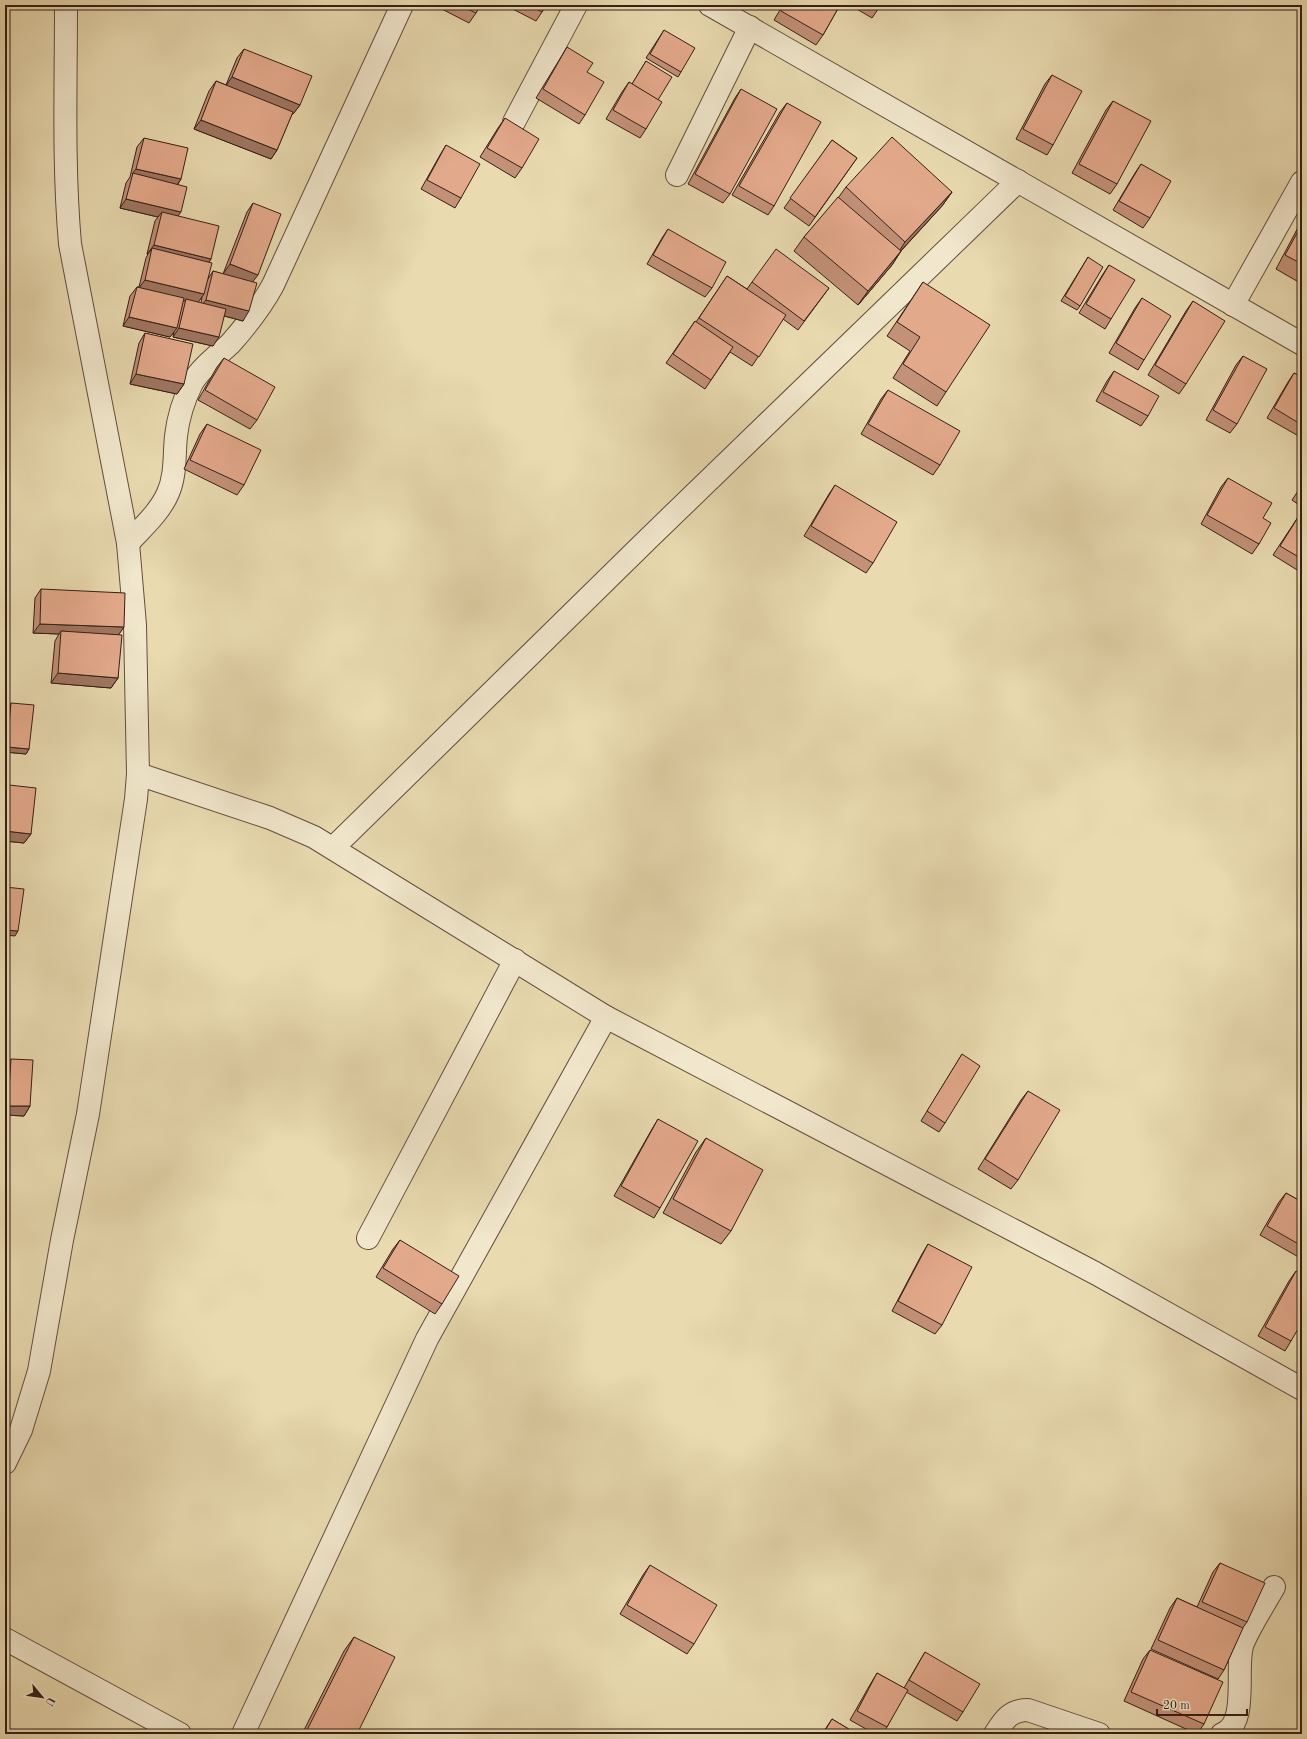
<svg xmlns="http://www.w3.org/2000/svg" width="1307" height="1739" viewBox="0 0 1307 1739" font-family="'Old Standard TT',serif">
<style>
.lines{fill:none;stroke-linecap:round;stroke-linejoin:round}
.minor-casing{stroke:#624e3c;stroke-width:24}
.minor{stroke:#f1e7cc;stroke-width:22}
.wall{fill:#c39178;stroke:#351f16;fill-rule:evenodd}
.shaded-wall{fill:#9f7661;stroke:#351f16}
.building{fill:#e3a98b;stroke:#351f16}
</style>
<rect width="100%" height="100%" fill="#e9dab0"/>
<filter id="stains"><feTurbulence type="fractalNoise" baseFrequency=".005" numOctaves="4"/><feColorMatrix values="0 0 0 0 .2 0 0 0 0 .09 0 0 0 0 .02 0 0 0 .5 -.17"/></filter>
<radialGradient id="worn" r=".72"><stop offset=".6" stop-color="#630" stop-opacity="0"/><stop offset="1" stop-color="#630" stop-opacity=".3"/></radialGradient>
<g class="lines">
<!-- minor casing -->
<g class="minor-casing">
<g id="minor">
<path d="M 710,5 L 1302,344"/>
<path d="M 514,122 L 576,5"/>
<path d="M 677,175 L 750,27"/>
<path d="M 1233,305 L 1302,182"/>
<path d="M 128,543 C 142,528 160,512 168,493 C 176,475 174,455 176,436 C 178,419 184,399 192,383 C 201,368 217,356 230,344 C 247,325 261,307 273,285 L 402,5"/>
<path d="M 138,774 L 270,818 L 314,837 L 606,1017 L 1095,1273 L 1302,1389"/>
<path d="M 333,848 L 648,539 L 1018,181"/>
<path d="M 368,1238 L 515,960"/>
<path d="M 5,1463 L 21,1430 L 39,1371 L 62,1240 L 88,1114 L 136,799 L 138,774 L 135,625 L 128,543 L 70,244 C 63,164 66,85 66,5"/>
<path d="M 5,1639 L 180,1734"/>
<path d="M 243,1734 L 427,1339 L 606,1017"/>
<path d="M 995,1734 C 1004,1720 1010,1710 1028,1710 L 1099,1734"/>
<path d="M 1222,1734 C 1250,1724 1234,1666 1243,1643 C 1251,1624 1264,1605 1274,1587"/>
</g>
</g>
<!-- minor -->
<use href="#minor" class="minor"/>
</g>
<!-- wall -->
<g class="wall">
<path d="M 434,5 L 480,5 L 476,13 L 469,23 Z"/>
<path d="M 505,5 L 546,5 L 542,12 L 536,21 Z"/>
<path d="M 783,5 L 840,5 L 823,35 L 816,45 L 774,20 Z"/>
<path d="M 850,5 L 881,5 L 872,18 Z"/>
<path d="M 664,30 L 681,72 L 678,77 L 646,58 Z"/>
<path d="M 567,47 L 587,72 L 585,115 L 579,124 L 536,98 L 561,57 Z"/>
<path d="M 244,49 L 300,105 L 293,114 L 292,114 L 277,150 L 271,159 L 194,129 L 209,91 L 216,81 L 226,85 L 237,58 Z"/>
<path d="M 646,61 L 658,100 L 646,129 L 640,138 L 606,119 L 622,92 L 629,82 L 632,84 Z"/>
<path d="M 1052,75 L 1053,145 L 1047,155 L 1016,139 L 1045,84 Z"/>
<path d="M 741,89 L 730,194 L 723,203 L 688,184 L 735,98 Z"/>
<path d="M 1113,101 L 1117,184 L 1110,194 L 1072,173 L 1106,110 Z"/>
<path d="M 787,103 L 774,206 L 768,215 L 732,195 L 780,112 Z"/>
<path d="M 505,118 L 522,168 L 515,178 L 480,157 L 498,128 Z"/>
<path d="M 144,138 L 181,179 L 178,184 L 178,216 L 211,259 L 209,262 L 208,279 L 213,271 L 223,274 L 247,212 L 253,203 L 253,282 L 243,321 L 224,316 L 213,346 L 173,337 L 174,332 L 170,337 L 123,326 L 130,296 L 137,287 L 139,287 L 146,258 L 148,254 L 147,254 L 155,221 L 158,217 L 120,208 L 126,183 L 130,177 L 137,147 ZM 202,297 L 201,303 L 198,302 Z"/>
<path d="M 832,140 L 857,158 L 809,226 L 784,208 Z"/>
<path d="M 446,145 L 461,198 L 455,208 L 421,189 L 440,155 Z"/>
<path d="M 1141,164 L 1150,218 L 1143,228 L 1113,210 L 1135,173 Z"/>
<path d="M 846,187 L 952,192 L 942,206 L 901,251 L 892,265 L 858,305 L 794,251 L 804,237 L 838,198 Z"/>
<path d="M 1302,220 L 1302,284 L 1276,269 Z"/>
<path d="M 668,229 L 712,288 L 705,297 L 647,264 L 662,238 Z"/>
<path d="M 1088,257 L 1080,306 L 1077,310 L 1061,301 Z"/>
<path d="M 1109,265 L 1111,319 L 1105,329 L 1079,313 L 1103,274 Z"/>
<path d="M 727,276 L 747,289 L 752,282 L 829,288 L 798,330 L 783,319 L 752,366 L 730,352 L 705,389 L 666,363 L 695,321 L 696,322 Z"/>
<path d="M 923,282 L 946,392 L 937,406 L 893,378 L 910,351 L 887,336 Z"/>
<path d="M 1142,298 L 1144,360 L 1138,370 L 1109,353 L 1135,308 Z"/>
<path d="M 1193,301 L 1186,384 L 1179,394 L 1148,375 L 1186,311 Z"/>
<path d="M 145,333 L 184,384 L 177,394 L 130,384 L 139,343 Z"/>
<path d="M 1243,356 L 1237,424 L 1230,433 L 1206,420 L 1236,365 Z"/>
<path d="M 224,358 L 257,420 L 250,429 L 198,400 L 217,367 Z"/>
<path d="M 1114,371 L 1148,416 L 1141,426 L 1096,401 L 1107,381 Z"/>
<path d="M 1294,373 L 1302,377 L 1302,438 L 1267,418 L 1288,382 Z"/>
<path d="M 888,390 L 940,465 L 933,475 L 861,434 L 881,399 Z"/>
<path d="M 207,424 L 244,485 L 237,495 L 184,469 L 200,434 Z"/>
<path d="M 1228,478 L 1263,518 L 1259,544 L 1252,554 L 1201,524 L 1221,487 Z"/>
<path d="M 835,485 L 873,563 L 866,573 L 804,536 L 829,494 Z"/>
<path d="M 1302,485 L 1302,507 L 1292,500 Z"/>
<path d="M 1302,511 L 1302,573 L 1273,555 Z"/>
<path d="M 41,589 L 124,627 L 118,635 L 118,678 L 111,688 L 51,683 L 55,641 L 59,634 L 33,633 L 35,598 Z"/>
<path d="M 11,703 L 29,749 L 26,754 L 5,752 L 5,739 L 8,708 Z"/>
<path d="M 9,785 L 31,834 L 24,843 L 5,841 L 5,791 Z"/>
<path d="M 962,1054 L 945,1123 L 939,1132 L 921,1121 L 956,1064 Z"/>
<path d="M 11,1059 L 30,1106 L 24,1116 L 5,1115 L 5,1067 Z"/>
<path d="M 1028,1091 L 1018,1180 L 1011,1189 L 978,1169 L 1021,1100 Z"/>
<path d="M 658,1119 L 660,1208 L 654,1218 L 614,1196 L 652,1129 Z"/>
<path d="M 706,1138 L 731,1231 L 721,1244 L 663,1213 L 696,1152 Z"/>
<path d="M 1286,1193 L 1302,1202 L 1302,1259 L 1260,1235 L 1279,1202 Z"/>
<path d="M 400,1240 L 442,1304 L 435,1314 L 376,1277 L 393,1249 Z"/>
<path d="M 928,1244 L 942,1325 L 935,1334 L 892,1311 L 922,1254 Z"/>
<path d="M 1296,1271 L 1291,1341 L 1285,1351 L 1258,1336 L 1289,1281 Z"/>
<path d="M 1220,1563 L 1247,1622 L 1242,1629 L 1224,1670 L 1218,1679 L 1151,1649 L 1170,1608 L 1177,1598 L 1197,1607 L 1213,1572 Z"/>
<path d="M 650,1565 L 694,1644 L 687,1654 L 620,1614 L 643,1575 Z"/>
<path d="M 354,1637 L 357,1734 L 302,1734 L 344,1651 Z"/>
<path d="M 1150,1650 L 1204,1724 L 1197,1734 L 1124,1701 L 1143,1659 Z"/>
<path d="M 925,1652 L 963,1712 L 957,1721 L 906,1692 L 887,1727 L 882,1734 L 875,1734 L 850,1720 L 871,1683 L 877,1673 L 904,1688 L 919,1662 Z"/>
<path d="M 832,1719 L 857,1734 L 822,1734 Z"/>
</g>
<!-- shaded-wall -->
<g class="shaded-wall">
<path d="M 232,77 L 300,105 L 293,114 L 225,87 Z"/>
<path d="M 201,120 L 277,150 L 271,159 L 194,129 Z"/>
<path d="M 136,169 L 181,179 L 174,189 L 132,174 Z"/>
<path d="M 952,192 L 942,206 L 896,256 L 905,242 Z"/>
<path d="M 126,199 L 181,212 L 174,221 L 162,212 L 158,217 L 120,208 Z"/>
<path d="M 154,245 L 211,259 L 205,268 L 152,248 L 148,254 L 147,254 Z"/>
<path d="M 901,251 L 892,265 L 858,305 L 868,291 Z"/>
<path d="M 230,264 L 258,275 L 251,284 L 223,274 Z"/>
<path d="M 145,280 L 204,294 L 197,304 L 186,299 L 185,301 L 138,289 Z"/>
<path d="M 206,300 L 249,311 L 243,321 L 199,309 Z"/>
<path d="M 129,317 L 177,328 L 170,337 L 123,326 Z"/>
<path d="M 179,328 L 219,337 L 213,346 L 173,337 Z"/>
<path d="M 136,374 L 184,384 L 177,394 L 130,384 Z"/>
<path d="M 40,624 L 124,627 L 117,637 L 61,631 L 59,634 L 33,633 Z"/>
<path d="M 58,673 L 118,678 L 111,688 L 51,683 Z"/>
<path d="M 7,747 L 29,749 L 26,754 L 5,752 L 5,750 Z"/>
<path d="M 5,831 L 31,834 L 24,843 L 5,841 Z"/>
<path d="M 5,930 L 18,931 L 15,936 L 5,935 Z"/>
<path d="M 8,1106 L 30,1106 L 24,1116 L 5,1115 L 5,1110 Z"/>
</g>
<!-- building -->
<g class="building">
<path d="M 459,5 L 480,5 L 476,13 Z"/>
<path d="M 529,5 L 546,5 L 542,12 Z"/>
<path d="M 784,5 L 840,5 L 823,35 L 781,11 Z"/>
<path d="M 873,5 L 881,5 L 879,8 Z"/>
<path d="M 664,30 L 695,48 L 681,72 L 650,54 Z"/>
<path d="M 567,47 L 593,63 L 587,72 L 604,82 L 585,115 L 543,89 Z"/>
<path d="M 244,49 L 312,76 L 300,105 L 232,77 Z"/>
<path d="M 646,61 L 672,77 L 658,100 L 632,84 Z"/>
<path d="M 1052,75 L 1082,91 L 1053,145 L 1023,129 Z"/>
<path d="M 216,81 L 293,112 L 277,150 L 201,120 Z"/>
<path d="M 629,82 L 662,102 L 646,129 L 613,110 Z"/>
<path d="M 741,89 L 777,109 L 730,194 L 695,174 Z"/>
<path d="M 1113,101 L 1151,121 L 1117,184 L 1079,164 Z"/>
<path d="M 787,103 L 821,122 L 774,206 L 739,186 Z"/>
<path d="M 505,118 L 539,139 L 522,168 L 487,148 Z"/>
<path d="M 892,137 L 952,192 L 905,242 L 846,187 Z"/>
<path d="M 144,138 L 188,148 L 181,179 L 136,169 Z"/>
<path d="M 832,140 L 857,158 L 815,217 L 790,198 Z"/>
<path d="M 446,145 L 480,164 L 461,198 L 427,180 Z"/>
<path d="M 1141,164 L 1171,181 L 1150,218 L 1119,201 Z"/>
<path d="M 133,173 L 187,187 L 181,212 L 126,199 Z"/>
<path d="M 838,197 L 901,251 L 868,291 L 804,237 Z"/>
<path d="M 253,203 L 281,214 L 258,275 L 230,264 Z"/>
<path d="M 162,212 L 219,226 L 211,259 L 154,245 Z"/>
<path d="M 1302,224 L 1302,264 L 1285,255 Z"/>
<path d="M 668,229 L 726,262 L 712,288 L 653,255 Z"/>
<path d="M 152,248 L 212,263 L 204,294 L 145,280 Z"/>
<path d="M 776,249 L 829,288 L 804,321 L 752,282 Z"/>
<path d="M 1088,257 L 1103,267 L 1080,306 L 1065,296 Z"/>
<path d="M 1109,265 L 1135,280 L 1111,319 L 1086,304 Z"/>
<path d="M 213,271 L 257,283 L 249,311 L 206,300 Z"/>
<path d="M 727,276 L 786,315 L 759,357 L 699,318 Z"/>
<path d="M 923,282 L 990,325 L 946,392 L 903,364 L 920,337 L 897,322 Z"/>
<path d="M 137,287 L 184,298 L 177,328 L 129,317 Z"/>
<path d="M 1142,298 L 1171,316 L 1144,360 L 1116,343 Z"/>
<path d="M 186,299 L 226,309 L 219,337 L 179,328 Z"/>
<path d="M 1193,301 L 1225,321 L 1186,384 L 1155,365 Z"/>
<path d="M 695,321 L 733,347 L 711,380 L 673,354 Z"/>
<path d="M 145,333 L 193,344 L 184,384 L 136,374 Z"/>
<path d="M 1243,356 L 1267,369 L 1237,424 L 1213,410 Z"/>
<path d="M 224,358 L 275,387 L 257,420 L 205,390 Z"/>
<path d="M 1114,371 L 1159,396 L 1148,416 L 1103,392 Z"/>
<path d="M 1294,373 L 1302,377 L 1302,425 L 1274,408 Z"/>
<path d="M 888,390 L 960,431 L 940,465 L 868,424 Z"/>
<path d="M 207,424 L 261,450 L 244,485 L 190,460 Z"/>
<path d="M 1228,478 L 1272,503 L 1263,518 L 1271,523 L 1259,544 L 1207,515 Z"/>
<path d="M 835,485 L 897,522 L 873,563 L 811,526 Z"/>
<path d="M 1302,486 L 1302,493 L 1299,491 Z"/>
<path d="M 1302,511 L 1302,559 L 1280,546 Z"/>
<path d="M 41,589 L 125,593 L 124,627 L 40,624 Z"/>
<path d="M 61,631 L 122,635 L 118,678 L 58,673 Z"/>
<path d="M 11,703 L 34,705 L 29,749 L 7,747 Z"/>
<path d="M 9,785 L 36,788 L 31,834 L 5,831 L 5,819 Z"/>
<path d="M 5,887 L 24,889 L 18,931 L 5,930 Z"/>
<path d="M 962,1054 L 980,1066 L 945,1123 L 927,1111 Z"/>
<path d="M 11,1059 L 33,1060 L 30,1106 L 8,1106 Z"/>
<path d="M 1028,1091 L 1060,1110 L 1018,1180 L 985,1159 Z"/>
<path d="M 658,1119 L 698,1141 L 660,1208 L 621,1186 Z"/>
<path d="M 706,1138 L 763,1170 L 731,1231 L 673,1199 Z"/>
<path d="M 1286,1193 L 1302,1202 L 1302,1246 L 1267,1226 Z"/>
<path d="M 400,1240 L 459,1276 L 442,1304 L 383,1268 Z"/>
<path d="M 928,1244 L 972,1267 L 942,1325 L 898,1301 Z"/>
<path d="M 1296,1271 L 1302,1275 L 1302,1322 L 1291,1341 L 1265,1327 Z"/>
<path d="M 1220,1563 L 1265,1583 L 1247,1622 L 1202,1602 Z"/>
<path d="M 650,1565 L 717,1605 L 694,1644 L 627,1605 Z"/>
<path d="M 1177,1598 L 1243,1628 L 1224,1670 L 1158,1640 Z"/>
<path d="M 354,1637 L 395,1657 L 357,1734 L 315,1734 L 307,1730 Z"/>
<path d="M 1150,1650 L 1223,1682 L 1204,1724 L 1131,1692 Z"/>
<path d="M 925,1652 L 980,1684 L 963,1712 L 909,1680 Z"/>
<path d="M 877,1673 L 908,1690 L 887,1727 L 857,1711 Z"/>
<path d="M 832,1719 L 857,1734 L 823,1734 Z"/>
</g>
<!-- margin -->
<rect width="1307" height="1739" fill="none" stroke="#e9dab0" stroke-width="20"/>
<rect x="6" y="6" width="1295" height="1727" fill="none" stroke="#351f16" stroke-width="2"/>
<rect x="10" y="10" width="1287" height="1719" fill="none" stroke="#351f16"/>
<!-- north arrow -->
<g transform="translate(42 1697) rotate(119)" stroke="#f1e7cc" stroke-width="3" paint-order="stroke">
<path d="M0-3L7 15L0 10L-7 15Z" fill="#351f16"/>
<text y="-6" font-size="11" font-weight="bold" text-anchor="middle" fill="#351f16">U</text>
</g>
<!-- scale -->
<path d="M1157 1709v6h90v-6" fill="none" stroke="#351f16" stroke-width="2"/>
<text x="1163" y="1709" font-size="12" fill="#351f16" stroke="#f1e7cc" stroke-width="3" paint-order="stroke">20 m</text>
<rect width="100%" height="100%" filter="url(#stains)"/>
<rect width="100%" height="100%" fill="url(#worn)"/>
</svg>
